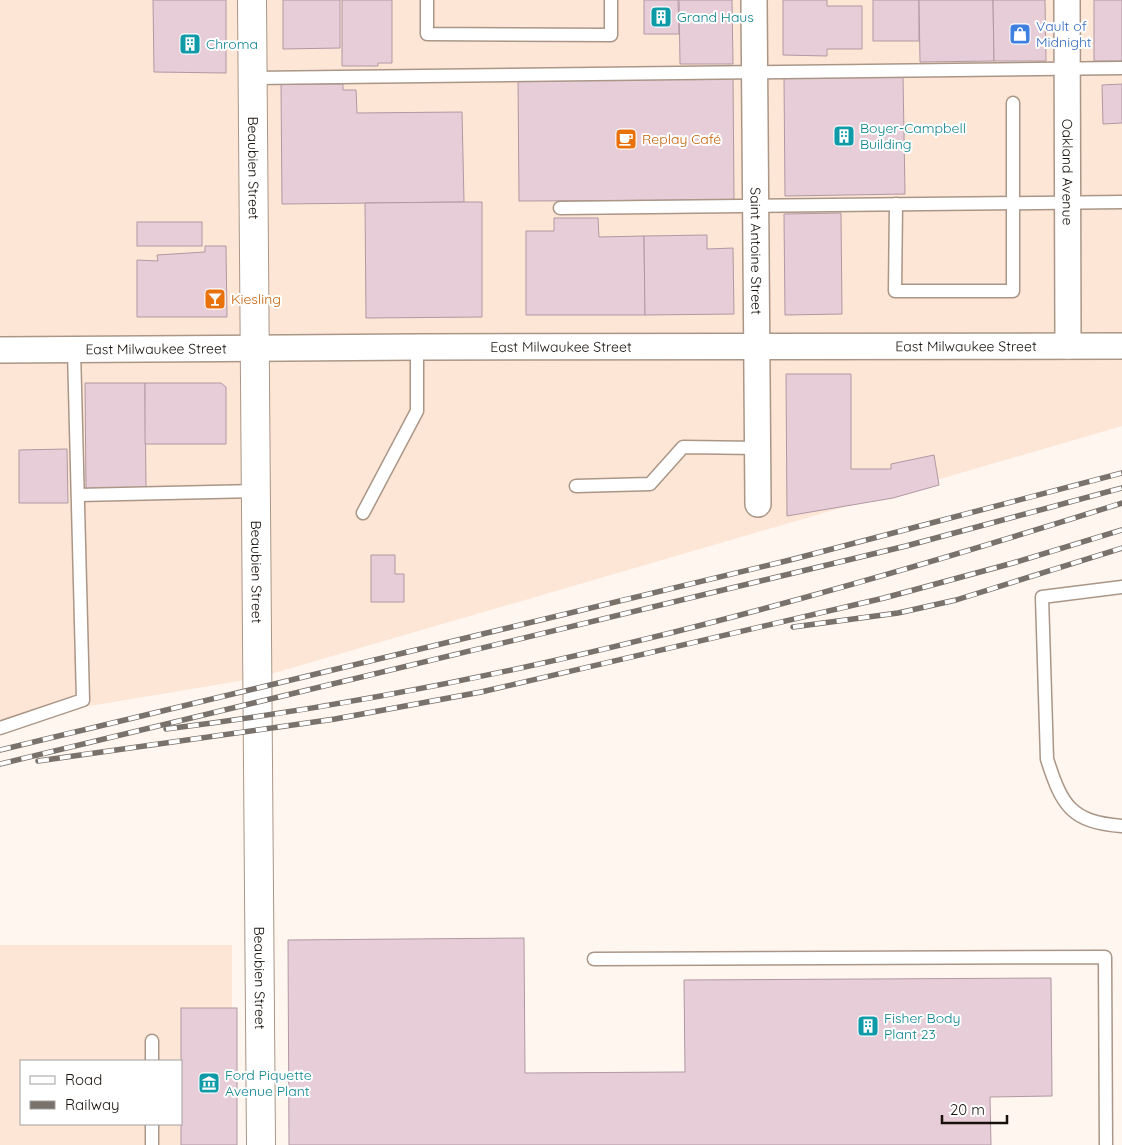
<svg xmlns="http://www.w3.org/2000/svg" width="1122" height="1145" viewBox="0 0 1122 1145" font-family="Quicksand,sans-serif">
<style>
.built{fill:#fde6d6;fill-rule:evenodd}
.building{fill:#e7cdd7;stroke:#b198a2}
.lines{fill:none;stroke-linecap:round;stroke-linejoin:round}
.service-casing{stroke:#aa9687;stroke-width:15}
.minor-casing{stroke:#aa9687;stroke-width:28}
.tertiary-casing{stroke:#aa9687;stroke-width:30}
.service{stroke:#fff;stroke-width:12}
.minor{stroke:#fff;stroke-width:25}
.tertiary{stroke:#fff;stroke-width:28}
.rail-casing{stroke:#79716b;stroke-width:5.5}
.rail{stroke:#fff;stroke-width:4;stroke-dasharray:11;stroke-linecap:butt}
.labels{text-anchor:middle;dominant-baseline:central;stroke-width:4;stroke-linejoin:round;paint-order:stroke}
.culture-label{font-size:14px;fill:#0d838f;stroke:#fff;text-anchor:start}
.shop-label{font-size:14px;fill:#366cbe;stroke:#fff;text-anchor:start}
.food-label{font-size:14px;fill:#c56008;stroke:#fff;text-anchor:start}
.street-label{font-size:14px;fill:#17100b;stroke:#fff}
</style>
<rect width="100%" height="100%" fill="#fff6f0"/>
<!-- built -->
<g class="built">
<path d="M 0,0 L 1122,0 L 1122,426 L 257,678 L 0,721 Z"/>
<path d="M 0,945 L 232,945 L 232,1145 L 0,1145 ZM 21,1061 L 181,1061 L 181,1124 L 21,1124 Z"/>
</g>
<!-- building -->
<g class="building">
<path d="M 153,0 L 226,0 L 226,73 L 154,72 Z"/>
<path d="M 283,0 L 340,0 L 340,48 L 283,49 Z"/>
<path d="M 342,0 L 392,0 L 392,63 L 378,63 L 378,66 L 342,66 Z"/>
<path d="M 644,0 L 678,0 L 679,34 L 644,34 Z"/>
<path d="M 679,0 L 732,0 L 733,64 L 680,64 Z"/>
<path d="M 783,0 L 827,0 L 827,6 L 862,6 L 862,49 L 827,49 L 827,56 L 783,55 Z"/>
<rect x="873" y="0" width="46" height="41"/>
<path d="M 919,0 L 993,0 L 994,61 L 920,62 Z"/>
<path d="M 993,0 L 1045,0 L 1046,61 L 994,61 Z"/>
<rect x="1094" y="0" width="28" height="61"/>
<path d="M 733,76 L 734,200 L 519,201 L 518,77 Z"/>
<path d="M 903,77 L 905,194 L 785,196 L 784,78 Z"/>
<path d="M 281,84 L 343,84 L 343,90 L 356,90 L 357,113 L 462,112 L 464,202 L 282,204 Z"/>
<path d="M 1122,84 L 1122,123 L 1103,124 L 1102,85 Z"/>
<path d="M 464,202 L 482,202 L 482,317 L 366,318 L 365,203 Z"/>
<path d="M 841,213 L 842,314 L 785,315 L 784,214 Z"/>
<path d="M 554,218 L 598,218 L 599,237 L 644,236 L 645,315 L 526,315 L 526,231 L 554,231 Z"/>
<rect x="137" y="222" width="65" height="24"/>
<path d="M 707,235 L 707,249 L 733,248 L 734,314 L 645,315 L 644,236 Z"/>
<path d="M 205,246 L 226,246 L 227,317 L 137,317 L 137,260 L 158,261 L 157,255 L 205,252 Z"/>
<path d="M 786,374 L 851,374 L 851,469 L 891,469 L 891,464 L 934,455 L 939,485 L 893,498 L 787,516 Z"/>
<path d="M 85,383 L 145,383 L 146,489 L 86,489 Z"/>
<path d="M 145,383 L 221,383 L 226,387 L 226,444 L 145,444 Z"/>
<path d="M 67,449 L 68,503 L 19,503 L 19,450 Z"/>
<path d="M 371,555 L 395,555 L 395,574 L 404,574 L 404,602 L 371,602 Z"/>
<path d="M 524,938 L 525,1073 L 685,1072 L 684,980 L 1051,978 L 1052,1096 L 990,1097 L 991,1145 L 289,1145 L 288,940 Z"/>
<rect x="181" y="1008" width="56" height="137"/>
</g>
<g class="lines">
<!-- service casing -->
<g class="service-casing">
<g id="service">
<path d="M 427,0 L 427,34 L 611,35 L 611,0"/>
<path d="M 252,78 L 1122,68"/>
<path d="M 896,204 L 895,291 L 1013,291 L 1013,103"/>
<path d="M 560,208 L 1122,202"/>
<path d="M 576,486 L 650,484 L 683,447 L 758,448"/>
<path d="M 78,495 L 256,491"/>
<path d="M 363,513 L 417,411 L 417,347"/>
<path d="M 1122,587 L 1042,597 L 1047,759 C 1062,806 1071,822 1122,826"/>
<path d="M 0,728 L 83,700 L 74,350"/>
<path d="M 594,959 L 1105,957 L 1106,1145"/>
<path d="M 152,1041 L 152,1061"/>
<path d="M 152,1124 L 152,1145"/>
</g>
</g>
<!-- minor casing -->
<g class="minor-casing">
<g id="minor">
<path id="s1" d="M 754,0 L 758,504"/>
<path id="s2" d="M 1067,0 L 1068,346"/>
<path id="s3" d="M 0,350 L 417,347 L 1122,346"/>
</g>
</g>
<!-- tertiary casing -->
<g class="tertiary-casing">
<g id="tertiary">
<path id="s4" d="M 252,0 L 261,1145"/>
</g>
</g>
<!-- service -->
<use href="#service" class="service"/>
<!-- minor -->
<use href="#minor" class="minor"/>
<!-- tertiary -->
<use href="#tertiary" class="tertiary"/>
<!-- rail casing -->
<g class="rail-casing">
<g id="rail">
<path d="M 793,627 L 898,613 L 956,600 L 1122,548"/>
<path d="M 166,729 C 493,689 809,602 1122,503"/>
<path d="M 0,750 L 790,560 L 1122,473"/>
<path d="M 38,761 L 335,719 L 481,692 L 884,598 L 1013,563 L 1122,530"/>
<path d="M 0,764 L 906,546 L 1122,488"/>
</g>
</g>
<!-- rail -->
<use href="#rail" class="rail"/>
</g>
<!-- icons -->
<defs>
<g id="building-square" transform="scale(1.125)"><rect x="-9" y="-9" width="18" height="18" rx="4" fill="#0f9aa8" stroke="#fff"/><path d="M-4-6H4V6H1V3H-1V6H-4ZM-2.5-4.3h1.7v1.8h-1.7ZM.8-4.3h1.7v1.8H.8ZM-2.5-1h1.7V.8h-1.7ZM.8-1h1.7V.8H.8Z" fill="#fff"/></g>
<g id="shop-square" transform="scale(1.125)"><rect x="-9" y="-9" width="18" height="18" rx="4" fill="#3f7fe0" stroke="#fff"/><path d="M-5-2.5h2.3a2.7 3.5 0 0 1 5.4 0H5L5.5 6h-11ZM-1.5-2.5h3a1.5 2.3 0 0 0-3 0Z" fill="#fff"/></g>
<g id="cafe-square" transform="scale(1.125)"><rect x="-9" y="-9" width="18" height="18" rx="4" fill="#e8710a" stroke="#fff"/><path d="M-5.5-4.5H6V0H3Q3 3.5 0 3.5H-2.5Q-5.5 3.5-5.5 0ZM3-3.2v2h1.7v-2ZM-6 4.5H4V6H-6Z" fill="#fff"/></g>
<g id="bar-square" transform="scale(1.125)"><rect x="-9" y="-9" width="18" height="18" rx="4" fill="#e8710a" stroke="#fff"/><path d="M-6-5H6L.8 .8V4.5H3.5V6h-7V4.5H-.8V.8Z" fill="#fff"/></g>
<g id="museum-square" transform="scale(1.125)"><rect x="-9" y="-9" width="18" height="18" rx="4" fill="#0f9aa8" stroke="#fff"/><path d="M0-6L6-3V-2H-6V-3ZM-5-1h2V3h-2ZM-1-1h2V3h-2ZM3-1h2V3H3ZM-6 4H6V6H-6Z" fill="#fff"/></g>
</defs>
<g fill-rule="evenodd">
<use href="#building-square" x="661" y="17"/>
<use href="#shop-square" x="1020" y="34"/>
<use href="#building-square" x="190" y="44"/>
<use href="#building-square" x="844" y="136"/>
<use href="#cafe-square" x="626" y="139"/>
<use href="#bar-square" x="215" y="299"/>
<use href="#building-square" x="868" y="1026"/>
<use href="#museum-square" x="209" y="1083"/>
</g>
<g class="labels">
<!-- culture labels -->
<g class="culture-label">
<text x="677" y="17">Grand Haus</text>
<text x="206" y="44">Chroma</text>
<text x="860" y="128">Boyer-Campbell<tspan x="860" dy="16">Building</tspan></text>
<text x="884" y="1018">Fisher Body<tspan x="884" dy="16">Plant 23</tspan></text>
<text x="225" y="1075">Ford Piquette<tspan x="225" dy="16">Avenue Plant</tspan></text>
</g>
<!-- shop labels -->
<g class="shop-label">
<text x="1036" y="26">Vault of<tspan x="1036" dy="16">Midnight</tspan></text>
</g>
<!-- food labels -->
<g class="food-label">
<text x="642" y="139">Replay Café</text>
<text x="231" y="299">Kiesling</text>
</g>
<!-- street labels -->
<g class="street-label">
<text stroke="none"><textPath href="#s4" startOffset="168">Beaubien Street</textPath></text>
<text stroke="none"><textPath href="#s2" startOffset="172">Oakland Avenue</textPath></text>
<text stroke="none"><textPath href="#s1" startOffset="251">Saint Antoine Street</textPath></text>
<text stroke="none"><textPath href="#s3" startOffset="966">East Milwaukee Street</textPath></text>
<text stroke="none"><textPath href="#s3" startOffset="561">East Milwaukee Street</textPath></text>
<text stroke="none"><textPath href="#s3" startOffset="156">East Milwaukee Street</textPath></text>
<text stroke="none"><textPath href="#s4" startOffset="572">Beaubien Street</textPath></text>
<text stroke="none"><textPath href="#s4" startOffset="978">Beaubien Street</textPath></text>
</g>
</g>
<!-- legend -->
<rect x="20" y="1060" width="162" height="65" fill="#ffffff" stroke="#a29f9d"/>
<rect x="30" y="1076" width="25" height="8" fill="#ffffff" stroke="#a29f9d"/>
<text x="65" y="1085" font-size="15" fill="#17100b">Road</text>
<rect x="30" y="1101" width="25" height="8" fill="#79716b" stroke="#a29f9d"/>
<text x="65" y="1110" font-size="15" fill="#17100b">Railway</text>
<!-- scale -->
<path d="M942 1115v8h65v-8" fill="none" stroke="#17100b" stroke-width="2.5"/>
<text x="950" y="1115" font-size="15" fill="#17100b" stroke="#ffffff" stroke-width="4" paint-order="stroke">20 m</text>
</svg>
